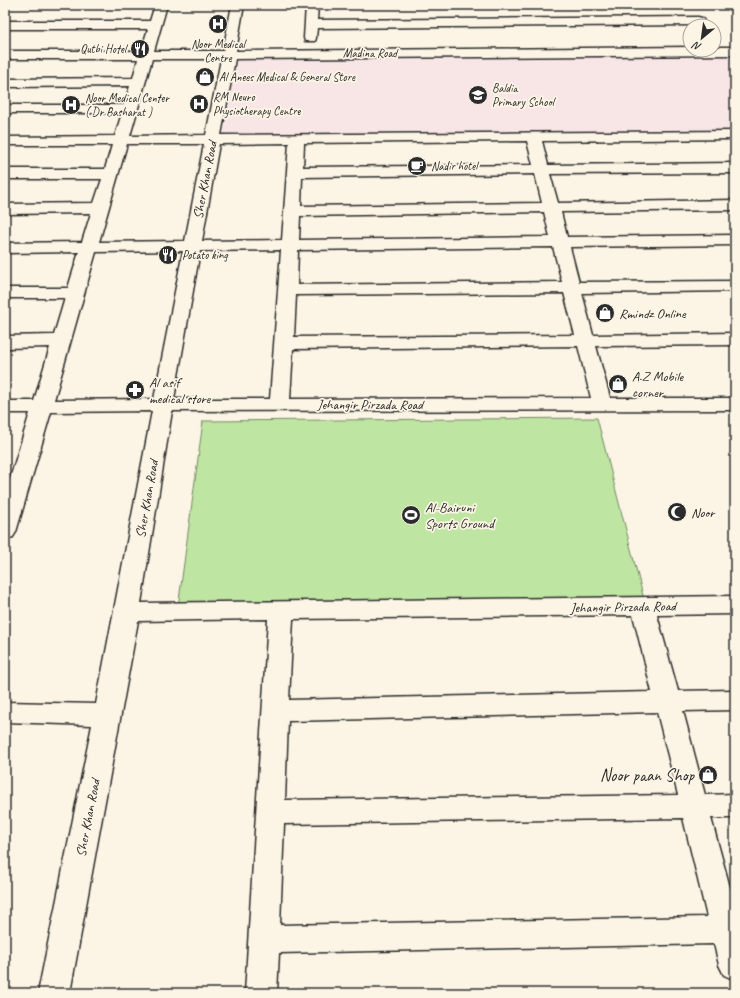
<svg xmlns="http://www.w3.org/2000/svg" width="740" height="998" viewBox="0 0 740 998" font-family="Caveat,sans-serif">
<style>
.built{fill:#f8e6e7}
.green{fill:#bee5a1;stroke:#748866}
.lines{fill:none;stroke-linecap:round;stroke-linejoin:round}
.minor-casing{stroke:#2b2b2b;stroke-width:3}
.minor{fill:#fcf5e5;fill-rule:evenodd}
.labels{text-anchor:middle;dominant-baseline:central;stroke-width:3.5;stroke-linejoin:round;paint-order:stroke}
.far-poi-label{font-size:12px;fill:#2b2b2b;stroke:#fcf5e5;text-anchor:start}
.far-street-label{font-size:12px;fill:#2b2b2b;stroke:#fcf5e5}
.street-label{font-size:14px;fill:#2b2b2b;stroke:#fcf5e5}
.poi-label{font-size:14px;fill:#2b2b2b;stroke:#fcf5e5;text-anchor:start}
.near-poi-label{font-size:17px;fill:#2b2b2b;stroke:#fcf5e5;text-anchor:end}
</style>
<rect width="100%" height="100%" fill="#fcf5e5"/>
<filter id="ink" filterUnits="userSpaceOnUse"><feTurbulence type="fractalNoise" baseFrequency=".025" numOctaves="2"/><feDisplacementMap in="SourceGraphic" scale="8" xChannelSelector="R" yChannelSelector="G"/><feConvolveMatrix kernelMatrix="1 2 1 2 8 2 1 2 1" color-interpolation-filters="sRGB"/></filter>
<g filter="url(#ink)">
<!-- built -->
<path class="built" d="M 735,51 L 735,135 L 213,139 L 228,55 Z"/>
<!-- green -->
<path class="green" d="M 597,418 L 647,611 L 177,615 L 203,421 Z"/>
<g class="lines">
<!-- minor casing -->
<g class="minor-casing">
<g id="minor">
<path d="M 155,5 L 167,5 L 154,51 L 223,51 L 232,5 L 244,5 L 236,51 L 690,47 L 690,50 L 714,50 L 714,47 L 735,47 L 735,55 L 235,59 L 221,135 L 735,131 L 735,139 L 542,141 L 548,165 L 735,163 L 735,173 L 550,174 L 558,203 L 735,200 L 735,210 L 561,212 L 567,237 L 735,235 L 735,245 L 570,247 L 579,282 L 735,281 L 735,291 L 582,293 L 593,335 L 735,333 L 735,345 L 596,346 L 610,398 L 735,398 L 735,410 L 172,411 L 141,603 L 735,596 L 735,614 L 657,615 L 678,691 L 735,690 L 735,710 L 683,711 L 705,795 L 735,794 L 735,818 L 711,818 L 735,906 L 735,980 L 724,975 L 719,965 L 714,944 L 279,953 L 277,993 L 245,993 L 268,619 L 138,621 L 70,993 L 38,993 L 92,725 L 5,722 L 5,702 L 96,704 L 152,411 L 51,412 L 16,532 L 13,537 L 5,540 L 5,495 L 30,413 L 5,413 L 5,401 L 34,401 L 50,347 L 5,348 L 5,336 L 54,335 L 65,298 L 5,298 L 5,288 L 68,288 L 79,252 L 5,253 L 5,243 L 82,242 L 91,213 L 5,214 L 5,204 L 94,203 L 102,179 L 5,179 L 5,169 L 105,169 L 112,145 L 5,145 L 5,137 L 115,136 L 122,113 L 5,113 L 5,105 L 124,105 L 130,86 L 5,87 L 5,79 L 133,78 L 138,59 L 5,59 L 5,51 L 141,51 L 148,29 L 5,29 L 5,21 L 150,21 ZM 152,59 L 221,59 L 206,135 L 130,136 ZM 527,141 L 533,165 L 303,167 L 304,143 ZM 289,143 L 282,240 L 202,241 L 219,144 ZM 127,144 L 204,144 L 185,241 L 99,242 ZM 535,174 L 542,203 L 301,206 L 302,177 ZM 544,212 L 550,237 L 299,240 L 300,216 ZM 553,247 L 562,282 L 297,285 L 298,250 ZM 281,250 L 270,399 L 174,399 L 200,251 ZM 183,251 L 154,399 L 54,400 L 96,252 ZM 564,293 L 575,335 L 294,337 L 296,295 ZM 578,346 L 591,398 L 290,399 L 293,349 ZM 633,615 L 652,692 L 289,700 L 293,619 ZM 657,712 L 678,795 L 285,800 L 288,721 ZM 683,818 L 707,917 L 280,925 L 284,824 Z"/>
<path d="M 306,5 L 318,5 L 317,20 L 698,17 L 702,18 L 704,21 L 702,24 L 698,25 L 317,28 L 316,38 L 315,41 L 305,41 L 304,38 Z"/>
</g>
</g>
<!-- minor -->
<use href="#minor" class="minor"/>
</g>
</g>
<!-- icons -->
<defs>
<g id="hospital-disc" transform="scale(1)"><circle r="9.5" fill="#2b2b2b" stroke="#fcf5e5"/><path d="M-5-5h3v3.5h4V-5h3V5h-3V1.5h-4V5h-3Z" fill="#fff"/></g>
<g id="restaurant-disc" transform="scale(1)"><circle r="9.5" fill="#2b2b2b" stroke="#fcf5e5"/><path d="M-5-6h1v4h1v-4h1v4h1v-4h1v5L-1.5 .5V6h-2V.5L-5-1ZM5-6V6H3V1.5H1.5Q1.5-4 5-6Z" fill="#fff"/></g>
<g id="shop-disc" transform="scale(1)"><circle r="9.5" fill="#2b2b2b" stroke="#fcf5e5"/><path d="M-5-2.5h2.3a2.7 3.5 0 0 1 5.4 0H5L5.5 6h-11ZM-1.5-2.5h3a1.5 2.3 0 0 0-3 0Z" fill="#fff"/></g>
<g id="school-disc" transform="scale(1)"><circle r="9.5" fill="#2b2b2b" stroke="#fcf5e5"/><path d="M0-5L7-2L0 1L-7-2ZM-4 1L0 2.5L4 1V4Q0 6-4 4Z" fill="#fff"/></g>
<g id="cafe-disc" transform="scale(1)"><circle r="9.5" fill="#2b2b2b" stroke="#fcf5e5"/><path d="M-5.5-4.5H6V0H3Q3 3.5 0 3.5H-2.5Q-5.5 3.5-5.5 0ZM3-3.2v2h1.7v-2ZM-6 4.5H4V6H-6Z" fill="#fff"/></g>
<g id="pharmacy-disc" transform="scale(1)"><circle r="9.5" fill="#2b2b2b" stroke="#fcf5e5"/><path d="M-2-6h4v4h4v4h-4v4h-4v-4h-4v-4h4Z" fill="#fff"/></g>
<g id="mosque-disc" transform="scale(1)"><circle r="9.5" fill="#2b2b2b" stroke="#fcf5e5"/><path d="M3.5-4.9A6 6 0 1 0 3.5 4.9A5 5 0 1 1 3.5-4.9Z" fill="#fff"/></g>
<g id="stadium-disc" transform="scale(1)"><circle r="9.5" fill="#2b2b2b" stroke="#fcf5e5"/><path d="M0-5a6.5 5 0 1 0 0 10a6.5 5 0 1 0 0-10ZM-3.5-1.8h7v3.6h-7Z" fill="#fff"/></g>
</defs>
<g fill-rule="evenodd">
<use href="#hospital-disc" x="218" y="24"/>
<use href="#restaurant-disc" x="140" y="49"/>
<use href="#shop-disc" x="205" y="77"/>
<use href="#school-disc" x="478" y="95"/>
<use href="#hospital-disc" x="199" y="104"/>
<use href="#hospital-disc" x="71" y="105"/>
<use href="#cafe-disc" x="417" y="166"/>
<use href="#restaurant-disc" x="168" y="255"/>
<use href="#shop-disc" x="605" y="313"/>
<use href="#shop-disc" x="618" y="384"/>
<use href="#pharmacy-disc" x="135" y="390"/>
<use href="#mosque-disc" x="677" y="512"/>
<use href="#stadium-disc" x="411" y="515"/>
<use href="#shop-disc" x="708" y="775"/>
</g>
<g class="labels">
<!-- far-poi labels -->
<g class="far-poi-label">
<text x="218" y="44" text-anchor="middle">Noor Medical<tspan x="218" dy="14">Centre</tspan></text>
<text x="126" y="49" text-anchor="end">Qutbi Hotel</text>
<text x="219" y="77">Al Anees Medical &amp; General Store</text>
<text x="492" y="88">Baldia<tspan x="492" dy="14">Primary School</tspan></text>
<text x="213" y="97">RM Neuro<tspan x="213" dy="14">Physiotherapy Centre</tspan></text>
<text x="85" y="98">Noor Medical Center<tspan x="85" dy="14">( Dr Basharat )</tspan></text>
<text x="431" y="166">Nadir hotel</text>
<text x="182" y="255">Potato king</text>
</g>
<!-- far-street labels -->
<g class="far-street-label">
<text x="370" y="53">Madina Road</text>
</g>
<!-- street labels -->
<g class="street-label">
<text transform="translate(205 180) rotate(-79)">Sher Khan Road</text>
<text x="370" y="404">Jehangir Pirzada Road</text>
<text transform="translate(147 499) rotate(-80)">Sher Khan Road</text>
<text transform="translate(623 607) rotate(-1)">Jehangir Pirzada Road</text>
<text transform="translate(88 818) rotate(-79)">Sher Khan Road</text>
</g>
<!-- poi labels -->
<g class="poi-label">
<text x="619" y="313">Rmindz Online</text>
<text x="632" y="376">A.Z Mobile<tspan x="632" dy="16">corner</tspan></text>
<text x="149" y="382">Al asif<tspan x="149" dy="16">medical store</tspan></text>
<text x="425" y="507">Al-Bairuni<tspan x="425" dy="16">Sports Ground</tspan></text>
<text x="691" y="512">Noor</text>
</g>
<!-- near-poi labels -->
<g class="near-poi-label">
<text x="694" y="775">Noor paan Shop</text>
</g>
</g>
<!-- margin -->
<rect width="740" height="998" fill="none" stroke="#fcf5e5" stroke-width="20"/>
<rect x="10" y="10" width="720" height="978" fill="none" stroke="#2b2b2b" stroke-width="1.5" filter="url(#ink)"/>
<!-- north arrow -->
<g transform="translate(702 38) rotate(209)"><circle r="19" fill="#fcf5e5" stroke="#a8a49b"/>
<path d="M0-3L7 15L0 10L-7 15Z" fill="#2b2b2b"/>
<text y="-6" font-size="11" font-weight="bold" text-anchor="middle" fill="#2b2b2b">N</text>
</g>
</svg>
